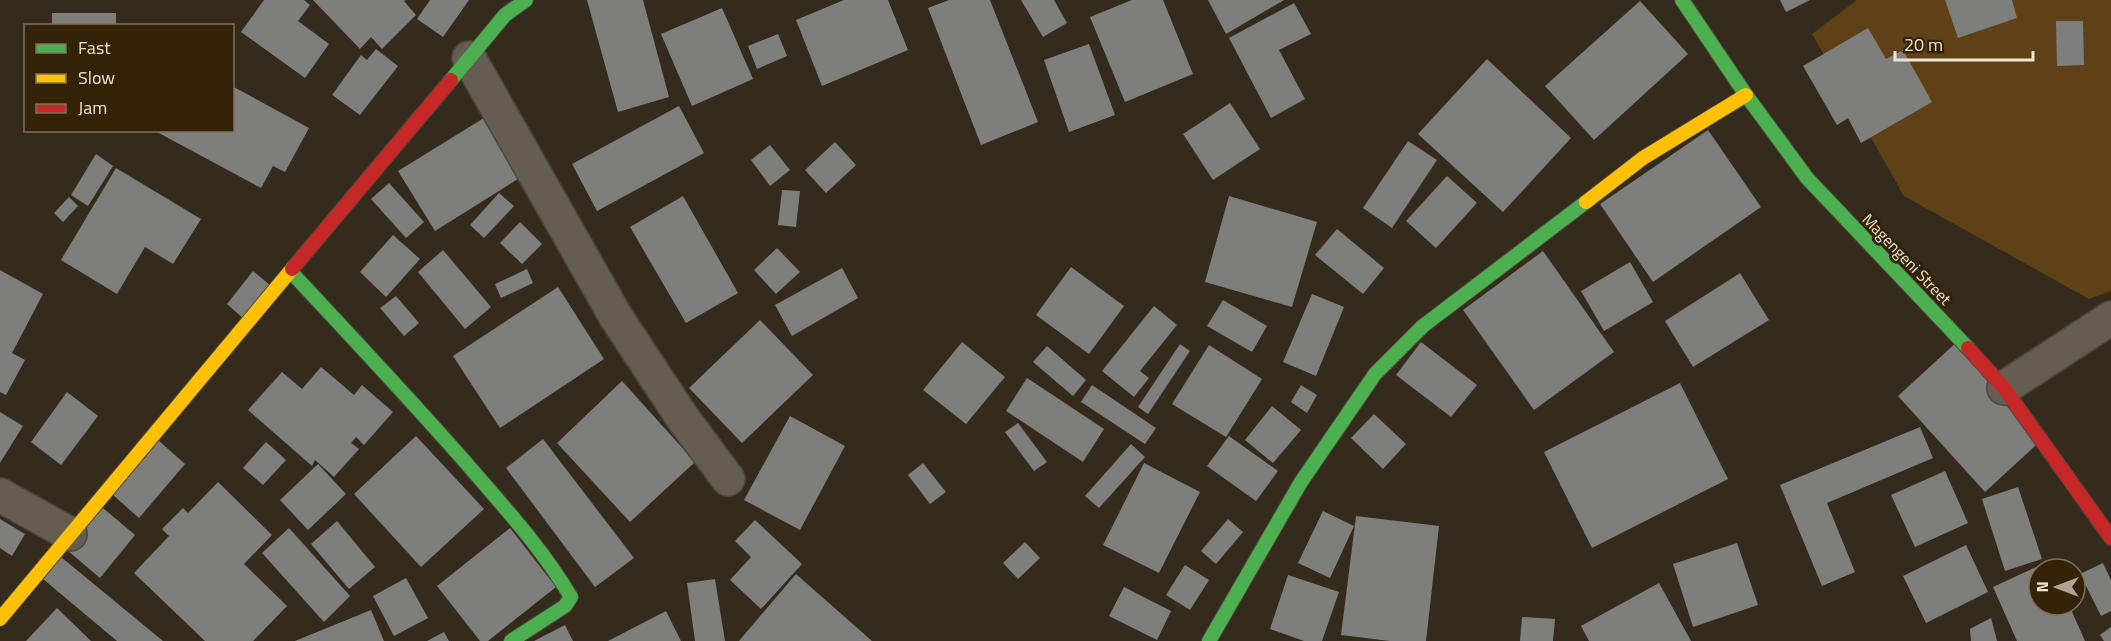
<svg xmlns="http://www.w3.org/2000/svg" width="2111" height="641" viewBox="0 0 2111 641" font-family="'Titillium Web',sans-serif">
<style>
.green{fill:#5e4117}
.building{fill:#7e7f7d}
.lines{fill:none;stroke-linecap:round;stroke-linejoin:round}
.street-casing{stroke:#4d453a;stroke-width:36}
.fast-casing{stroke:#4d453a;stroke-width:16}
.slow-casing{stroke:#4d453a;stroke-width:16}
.jam-casing{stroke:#4d453a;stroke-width:16}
.street{stroke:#645d52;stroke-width:33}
.fast{stroke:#4caf50;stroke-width:14}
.slow{stroke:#ffc107;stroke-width:14}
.jam{stroke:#c62828;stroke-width:14}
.labels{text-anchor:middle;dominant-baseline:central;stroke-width:6;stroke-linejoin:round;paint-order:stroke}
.street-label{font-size:16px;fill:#efe3d4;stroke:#342308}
</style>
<rect width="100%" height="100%" fill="#342b1c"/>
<!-- green -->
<path class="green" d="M 1857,0 L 2111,0 L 2111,291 L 2089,299 L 1904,196 L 1812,34 Z"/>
<!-- building -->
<g class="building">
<path d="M 264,0 L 304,0 L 310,5 L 298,21 L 329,44 L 305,78 L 241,32 Z"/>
<path d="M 313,0 L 406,0 L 404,1 L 416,15 L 382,49 L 371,37 L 360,49 Z"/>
<path d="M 430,0 L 469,0 L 443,37 L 417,19 Z"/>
<path d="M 587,0 L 643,0 L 669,97 L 618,112 Z"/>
<path d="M 844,0 L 888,0 L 908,50 L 822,86 L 796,20 Z"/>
<path d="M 949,0 L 990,0 L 1038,122 L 981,145 L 928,8 Z"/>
<path d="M 1021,0 L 1054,0 L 1067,23 L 1043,37 Z"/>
<path d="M 1132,0 L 1163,0 L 1193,74 L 1125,102 L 1090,17 Z"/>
<path d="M 1208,0 L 1284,0 L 1226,34 Z"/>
<path d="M 1780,0 L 1810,0 L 1786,12 Z"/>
<path d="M 1945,0 L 2012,0 L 2017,18 L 1958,38 Z"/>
<path d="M 1640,1 L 1688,54 L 1594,140 L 1545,86 Z"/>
<path d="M 1294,3 L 1311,34 L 1279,50 L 1305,99 L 1271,118 L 1229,38 Z"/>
<path d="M 722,8 L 753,79 L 692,106 L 661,34 Z"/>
<rect x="52" y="13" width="64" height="13"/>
<path d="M 2056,21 L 2083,21 L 2084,65 L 2057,66 Z"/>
<path d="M 1868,28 L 1886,59 L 1903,50 L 1932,102 L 1861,143 L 1848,118 L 1837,125 L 1803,66 Z"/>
<path d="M 778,34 L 787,56 L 757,69 L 748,46 Z"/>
<path d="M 1089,44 L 1115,115 L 1069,132 L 1044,60 Z"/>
<path d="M 376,49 L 398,66 L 360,115 L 332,95 L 361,55 L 367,60 Z"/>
<path d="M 1487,59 L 1571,138 L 1503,212 L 1418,134 Z"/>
<path d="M 232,86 L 309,128 L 285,172 L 273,166 L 261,188 L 157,132 L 158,130 L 232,130 Z"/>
<path d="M 1230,103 L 1260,149 L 1213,180 L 1183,134 Z"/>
<path d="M 679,106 L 704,153 L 597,211 L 572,164 Z"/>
<path d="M 484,118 L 521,177 L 435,231 L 398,171 Z"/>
<path d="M 1708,130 L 1761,207 L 1653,282 L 1600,204 Z"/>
<path d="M 1408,141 L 1437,160 L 1392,228 L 1363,208 Z"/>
<path d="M 835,142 L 856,165 L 826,193 L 805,170 Z"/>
<path d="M 770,145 L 790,170 L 770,186 L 751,160 Z"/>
<path d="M 96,154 L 113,166 L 88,206 L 71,195 Z"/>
<path d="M 116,168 L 201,219 L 173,264 L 145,247 L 117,294 L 61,260 Z"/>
<path d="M 1447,176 L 1477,203 L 1436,248 L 1406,221 Z"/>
<path d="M 389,183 L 424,222 L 406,238 L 371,199 Z"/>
<path d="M 782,190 L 800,191 L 796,227 L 778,225 Z"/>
<path d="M 499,193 L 514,206 L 484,238 L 470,225 Z"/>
<path d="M 683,196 L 738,293 L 686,323 L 630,227 Z"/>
<path d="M 1229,196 L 1317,222 L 1292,307 L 1205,282 Z"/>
<path d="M 69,197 L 78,206 L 63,222 L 54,213 Z"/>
<path d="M 520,222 L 542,244 L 522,264 L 500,243 Z"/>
<path d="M 1337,229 L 1384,268 L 1363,294 L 1315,255 Z"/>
<path d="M 393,235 L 420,259 L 386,297 L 360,272 Z"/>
<path d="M 777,248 L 800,272 L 776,294 L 754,270 Z"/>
<path d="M 443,250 L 491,307 L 465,329 L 418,272 Z"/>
<path d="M 1543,251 L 1614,352 L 1534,410 L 1463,310 Z"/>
<path d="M 1630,262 L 1653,302 L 1604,331 L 1581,291 Z"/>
<path d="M 1071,267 L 1124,306 L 1089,354 L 1036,315 Z"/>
<path d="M 842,268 L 858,298 L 792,336 L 775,305 Z"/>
<path d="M 527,269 L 533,283 L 501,298 L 495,284 Z"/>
<path d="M 0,270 L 43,294 L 12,353 L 25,360 L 6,395 L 0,392 Z"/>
<path d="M 253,271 L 271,286 L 245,320 L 227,304 Z"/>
<path d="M 1740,273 L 1769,320 L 1693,367 L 1665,321 Z"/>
<path d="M 558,287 L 604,359 L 500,428 L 453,356 Z"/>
<path d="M 1312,294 L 1344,307 L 1316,376 L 1283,362 Z"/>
<path d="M 396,296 L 419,323 L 404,336 L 380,308 Z"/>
<path d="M 1223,300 L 1267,326 L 1252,352 L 1207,326 Z"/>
<path d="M 1154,306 L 1177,325 L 1140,371 L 1149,378 L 1134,397 L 1102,371 Z"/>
<path d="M 760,320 L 813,375 L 742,443 L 689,388 Z"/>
<path d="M 1959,340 L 2046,436 L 1985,492 L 1898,396 Z"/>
<path d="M 962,342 L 1005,377 L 966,424 L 923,390 Z"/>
<path d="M 1421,342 L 1477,385 L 1451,417 L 1396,375 Z"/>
<path d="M 1180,344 L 1190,351 L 1148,414 L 1138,407 Z"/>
<path d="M 1209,345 L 1262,379 L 1226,437 L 1172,404 Z"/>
<path d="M 1047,346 L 1086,380 L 1073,396 L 1033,362 Z"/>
<path d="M 321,367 L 354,395 L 362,385 L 393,412 L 364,445 L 356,437 L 351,443 L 359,449 L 334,477 L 315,460 L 312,466 L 248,410 L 282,372 L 302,389 Z"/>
<path d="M 1027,378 L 1104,429 L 1083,462 L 1006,411 Z"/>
<path d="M 622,381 L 695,462 L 630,522 L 557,443 Z"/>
<path d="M 1680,383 L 1728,479 L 1592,548 L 1544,452 Z"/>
<path d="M 1092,385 L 1156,428 L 1145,444 L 1081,402 Z"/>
<path d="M 1301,385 L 1317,395 L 1307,413 L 1291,402 Z"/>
<path d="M 67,392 L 98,416 L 61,465 L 31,442 Z"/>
<path d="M 1272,406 L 1301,430 L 1273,463 L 1245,440 Z"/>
<path d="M 0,412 L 23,426 L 0,463 Z"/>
<path d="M 1374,414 L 1406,444 L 1383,469 L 1351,438 Z"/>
<path d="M 790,416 L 845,446 L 800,530 L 744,500 Z"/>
<path d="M 1018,423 L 1047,462 L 1034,471 L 1005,432 Z"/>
<path d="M 1920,427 L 1933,458 L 1827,503 L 1855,572 L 1822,586 L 1780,485 Z"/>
<path d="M 416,436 L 484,509 L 421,567 L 354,494 Z"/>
<path d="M 1229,436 L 1278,471 L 1256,501 L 1207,466 Z"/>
<path d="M 543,439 L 634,558 L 595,587 L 506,468 Z"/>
<path d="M 158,440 L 185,464 L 139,518 L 113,495 Z"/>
<path d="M 266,442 L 286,460 L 263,485 L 243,468 Z"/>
<path d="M 1131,444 L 1145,457 L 1099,508 L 1085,496 Z"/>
<path d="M 923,463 L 946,492 L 930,504 L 908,475 Z"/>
<path d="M 1144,463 L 1200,492 L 1159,573 L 1103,545 Z"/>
<path d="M 318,464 L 346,494 L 308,530 L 280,500 Z"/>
<path d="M 1945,471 L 1968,523 L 1915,547 L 1891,495 Z"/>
<path d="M 218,482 L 272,535 L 244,564 L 287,606 L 253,641 L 205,641 L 134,573 L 169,536 L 162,529 L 183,508 L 188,513 Z"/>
<path d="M 2018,487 L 2042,559 L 2005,571 L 1982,499 Z"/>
<path d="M 103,508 L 135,535 L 100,578 L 67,550 Z"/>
<path d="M 1323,511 L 1354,526 L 1330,578 L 1298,563 Z"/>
<path d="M 1356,516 L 1439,526 L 1426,641 L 1390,641 L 1341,635 Z"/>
<path d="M 0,519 L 25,534 L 12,556 L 0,548 Z"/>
<path d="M 1228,519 L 1243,532 L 1216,564 L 1201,551 Z"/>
<path d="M 755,520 L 802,564 L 761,609 L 730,580 L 751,557 L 735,541 Z"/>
<path d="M 337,521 L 375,567 L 349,589 L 311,544 Z"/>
<path d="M 289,528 L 350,596 L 324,622 L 262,553 Z"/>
<path d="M 510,528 L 556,587 L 488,641 L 480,641 L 437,586 Z"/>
<path d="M 1025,542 L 1040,558 L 1018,579 L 1003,563 Z"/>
<path d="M 1737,543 L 1758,605 L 1693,627 L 1673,564 Z"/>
<path d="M 1966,545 L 1988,592 L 1926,623 L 1903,576 Z"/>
<path d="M 61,557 L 163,641 L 117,641 L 43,579 Z"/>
<path d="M 2049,561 L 2053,569 L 2039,569 L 2039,605 L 2069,605 L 2085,641 L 2017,641 L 1993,587 Z"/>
<path d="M 2103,563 L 2111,580 L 2111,611 L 2101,616 L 2080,574 Z"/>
<path d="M 1185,565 L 1209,580 L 1190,610 L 1166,595 Z"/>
<path d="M 796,574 L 872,641 L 739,641 Z"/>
<path d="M 1288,575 L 1339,592 L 1322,641 L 1304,641 L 1270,629 Z"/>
<path d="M 406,578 L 428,618 L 394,636 L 373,596 Z"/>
<path d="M 715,579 L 725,641 L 695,641 L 687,583 Z"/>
<path d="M 1659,583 L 1691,641 L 1589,641 L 1581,626 Z"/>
<path d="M 1124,587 L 1171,611 L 1157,640 L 1109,616 Z"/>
<path d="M 57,608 L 91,641 L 26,641 Z"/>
<path d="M 371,610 L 384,641 L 295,641 Z"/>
<path d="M 666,611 L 681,641 L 608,641 Z"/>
<path d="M 1522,617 L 1555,619 L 1553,641 L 1520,641 Z"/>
<path d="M 1991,618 L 1997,641 L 1971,641 L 1970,629 Z"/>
<path d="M 565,625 L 573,641 L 534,641 Z"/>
<path d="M 2111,627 L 2111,641 L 2104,641 L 2100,635 Z"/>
<path d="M 444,632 L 449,641 L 427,641 Z"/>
</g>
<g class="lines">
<!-- street casing -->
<g class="street-casing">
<g id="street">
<path d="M 469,58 L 616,317 L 682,417 L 728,479"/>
<path d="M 2004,388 L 2111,318"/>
<path d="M 0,495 L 70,534"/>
</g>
</g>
<!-- fast casing -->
<g class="fast-casing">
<g id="fast">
<path d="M 1682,0 L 1746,95 L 1807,178 L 1968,348"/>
<path d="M 451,80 L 505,15 L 526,0"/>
<path d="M 291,272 C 350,335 410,399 467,464 C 504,507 542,548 571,597 L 565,606 L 511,641"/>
<path d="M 1209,641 L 1301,482 L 1375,374 L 1423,326 L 1586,202"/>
</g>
</g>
<!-- slow casing -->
<g class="slow-casing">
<g id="slow">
<path d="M 1586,202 L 1643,158 L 1746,95"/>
<path d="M 0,619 L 292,269"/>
</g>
</g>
<!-- jam casing -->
<g class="jam-casing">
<g id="jam">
<path d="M 292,269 L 451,80"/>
<path d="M 1968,348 L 2004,388 L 2111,538"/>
</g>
</g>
<!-- street -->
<use href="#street" class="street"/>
<!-- fast -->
<use href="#fast" class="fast"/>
<!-- slow -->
<use href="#slow" class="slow"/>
<!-- jam -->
<use href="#jam" class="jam"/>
</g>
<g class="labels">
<!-- street labels -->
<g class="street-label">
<text transform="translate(1907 259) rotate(46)">Magengeni Street</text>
</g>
</g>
<!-- legend -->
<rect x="24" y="24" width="210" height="108" fill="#342308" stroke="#7f705a" stroke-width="1.5"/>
<rect x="36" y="44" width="30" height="9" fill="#4caf50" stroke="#7f705a" stroke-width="1.5"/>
<text x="78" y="54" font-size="18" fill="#efe3d4">Fast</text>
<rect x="36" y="74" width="30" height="9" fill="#ffc107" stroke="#7f705a" stroke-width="1.5"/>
<text x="78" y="84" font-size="18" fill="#efe3d4">Slow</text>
<rect x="36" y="104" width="30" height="9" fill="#c62828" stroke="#7f705a" stroke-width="1.5"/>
<text x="78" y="114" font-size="18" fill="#efe3d4">Jam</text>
<!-- north arrow -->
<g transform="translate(2057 587) rotate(270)"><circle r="28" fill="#342308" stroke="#7f705a" stroke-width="1.5"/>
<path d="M0-4.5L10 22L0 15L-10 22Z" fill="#aea394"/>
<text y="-9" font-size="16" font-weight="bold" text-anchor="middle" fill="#efe3d4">N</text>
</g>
<!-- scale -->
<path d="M1895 51v9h138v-9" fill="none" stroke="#efe3d4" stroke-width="3"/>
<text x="1904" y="51" font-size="18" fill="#efe3d4" stroke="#342308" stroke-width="4.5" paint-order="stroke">20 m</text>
</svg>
